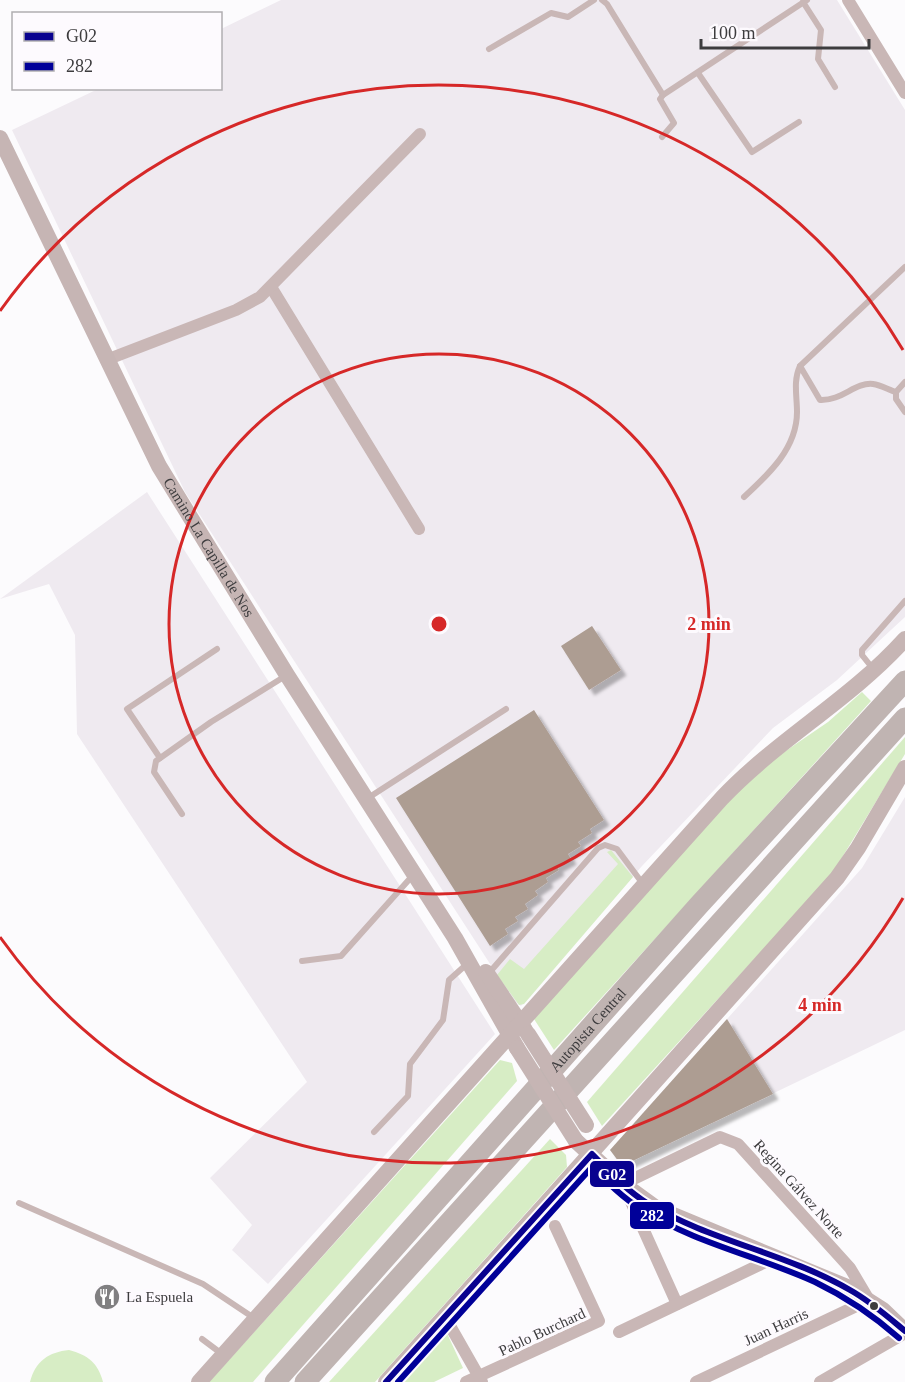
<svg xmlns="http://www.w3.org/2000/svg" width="905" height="1382" viewBox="0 0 905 1382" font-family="'Times New Roman',serif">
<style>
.built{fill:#efeaf0}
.green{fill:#d7edc5}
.building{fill:#ad9d92;filter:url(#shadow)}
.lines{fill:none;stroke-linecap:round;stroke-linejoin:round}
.lane{stroke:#c9b7b6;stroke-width:6}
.street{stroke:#c9b7b6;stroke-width:12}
.secondary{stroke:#c6b5b4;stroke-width:16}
.highway{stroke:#c0b4b2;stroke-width:21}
.secondary-bridge{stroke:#c6b5b4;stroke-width:16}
.bus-1-casing{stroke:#fdfafe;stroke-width:10}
.bus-2-casing{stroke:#fdfafe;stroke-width:10}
.bus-1{stroke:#09028f;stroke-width:6}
.bus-2{stroke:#009;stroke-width:6}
.ring{fill:none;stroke:#d62828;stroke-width:3}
.bus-dot{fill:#3d3c3e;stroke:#fdfafe;stroke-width:2}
.labels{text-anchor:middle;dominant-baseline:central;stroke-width:6;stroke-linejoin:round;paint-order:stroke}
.street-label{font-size:15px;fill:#3d3c3e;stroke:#fdfafe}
.poi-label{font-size:15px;fill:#3d3c3e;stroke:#fdfafe;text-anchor:start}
.centre{fill:#d62828;stroke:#fdfafe;stroke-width:3}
.ring-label{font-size:18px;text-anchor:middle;font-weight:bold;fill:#d62828;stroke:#fdfafe;stroke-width:6;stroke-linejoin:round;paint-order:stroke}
.line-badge{stroke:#fdfafe;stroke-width:2}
.badge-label{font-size:16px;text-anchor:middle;font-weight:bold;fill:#fff}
</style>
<defs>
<filter id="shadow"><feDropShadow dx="5.5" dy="5.5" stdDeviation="1.5" flood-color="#0004"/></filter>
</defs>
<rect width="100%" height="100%" fill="#fcfbfd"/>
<!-- built -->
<g class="built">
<path d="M 281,0 L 837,0 L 905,110 L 905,617 L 837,680 L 773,728 L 642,866 L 521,1006 L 514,1001 L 185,492 L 12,130 L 98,89 L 220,88 L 221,29 Z"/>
<path d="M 147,492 L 495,1034 L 268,1284 L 232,1250 L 252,1225 L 210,1178 L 307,1082 L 77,734 L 75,635 L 49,584 L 0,599 Z"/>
<path d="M 905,797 L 905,1030 L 622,1166 L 610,1150 L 862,868 Z"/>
</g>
<!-- green -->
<g class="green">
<path d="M 862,692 L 871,701 L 554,1050 L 534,1019 L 722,805 L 774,759 L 828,722 Z"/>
<path d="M 905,737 L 905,754 L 832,874 L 602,1126 L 587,1102 Z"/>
<path d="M 611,850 L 633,877 L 524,1004 L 519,1005 L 497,975 L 510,959 L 524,969 L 618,864 L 607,852 Z"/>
<path d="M 500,1060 L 512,1063 L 517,1081 L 253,1382 L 209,1382 Z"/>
<path d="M 550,1139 L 566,1155 L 567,1167 L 375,1382 L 329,1382 Z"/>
<path d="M 445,1329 L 463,1368 L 434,1382 L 397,1382 Z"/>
<path d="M 69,1350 C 88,1355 98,1363 103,1382 L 30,1382 C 35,1361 49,1352 69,1350 Z"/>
</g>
<!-- building -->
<g class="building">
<path d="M 592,626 L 621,670 L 589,690 L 561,646 Z"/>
<path d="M 534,710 L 604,820 L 590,829 L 592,833 L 578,842 L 581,846 L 568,854 L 571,859 L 557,867 L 559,870 L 546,878 L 548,882 L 535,891 L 538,895 L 525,904 L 528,909 L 515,917 L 518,921 L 505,929 L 508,934 L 490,946 L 396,798 Z"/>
<path d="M 727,1019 L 773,1094 L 622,1166 L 610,1150 Z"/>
</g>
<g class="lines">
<!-- lane -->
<g class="lane">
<path d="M 602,0 L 607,4 L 663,95"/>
<path d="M 803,2 L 821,30 L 818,59 L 835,87"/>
<path d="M 489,49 L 551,13 L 568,17 L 594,0"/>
<path d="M 698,73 L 752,152 L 799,122"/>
<path d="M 662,137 L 674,123 L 660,99 L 663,95 L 807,0"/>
<path d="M 800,366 L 820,400 C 842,401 855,382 873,384 C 881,385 889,390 896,392"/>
<path d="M 905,382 L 896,392 L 896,399 L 905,412"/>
<path d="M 744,497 C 769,474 797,448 797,412 C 797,396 793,381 800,366 L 905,267"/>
<path d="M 874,670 L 862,655 L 862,650 L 905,601"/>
<path d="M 160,758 L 127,709 L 217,649"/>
<path d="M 368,798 L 506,709"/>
<path d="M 182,814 L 154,772 L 156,761 L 211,722 L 287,675"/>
<path d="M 302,961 L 341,956 L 414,874"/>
<path d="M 489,973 L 598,848 L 605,845 L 617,849 L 643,884"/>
<path d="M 374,1132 L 408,1096 L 410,1064 L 443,1020 L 449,980 L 468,963"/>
<path d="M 19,1203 L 203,1284 L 254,1318"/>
<path d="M 202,1339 L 222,1354"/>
</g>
<!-- street -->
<g class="street">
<path d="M 848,0 L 905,93"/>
<path d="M 271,287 L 419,529"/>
<path d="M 106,360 L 236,310 L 260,297 L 420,134"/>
<path d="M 677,1304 L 623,1184 L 720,1137 L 738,1144 L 850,1268 L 869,1300 L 696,1382"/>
<path d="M 445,1317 L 482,1382"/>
<path d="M 619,1332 L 776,1257"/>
<path d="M 466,1382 L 599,1321 L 555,1226"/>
<path d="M 820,1382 L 905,1333"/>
</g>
<!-- secondary -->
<g class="secondary">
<path id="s1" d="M 0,138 L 159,466 L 287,675 L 455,938 L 517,1048"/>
<path d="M 486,972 L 525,1030"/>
<path d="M 576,1141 L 623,1184 L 656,1208 L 847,1287 L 883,1310 L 905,1331"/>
<path d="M 199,1382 L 722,798 C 778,739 850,700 905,639"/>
<path d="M 386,1382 L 837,878 L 858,848 L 905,768"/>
</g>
<!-- highway -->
<g class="highway">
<path id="s2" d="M 275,1382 L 699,905 L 905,681"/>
<path d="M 305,1382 L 905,718"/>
</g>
<!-- secondary-bridge -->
<g class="secondary-bridge">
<path d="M 528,1034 L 586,1125"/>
<path d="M 517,1048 L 576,1141"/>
</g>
<!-- bus-1 casing -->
<g class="bus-1-casing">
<path id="bus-1" d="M 386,1382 L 592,1154 C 609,1171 626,1190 647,1203 C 710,1241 786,1253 850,1290 C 870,1301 887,1316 905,1331"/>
</g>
<!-- bus-2 casing -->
<g class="bus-2-casing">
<path id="bus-2" d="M 398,1382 L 592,1167 C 607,1182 623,1198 641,1209 C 694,1243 758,1256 815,1282 C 846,1297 873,1315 899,1338"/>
</g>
<!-- bus-1 -->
<use href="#bus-1" class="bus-1"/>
<!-- bus-2 -->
<use href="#bus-2" class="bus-2"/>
</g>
<!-- distance rings -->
<g class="ring">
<circle cx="439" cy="624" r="270"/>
<path d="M903 898A539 539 0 0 1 0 937M0 311A539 539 0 0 1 903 350"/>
</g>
<!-- icons -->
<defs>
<g id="restaurant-disc" transform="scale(1.35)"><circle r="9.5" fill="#807f81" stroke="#fdfafe"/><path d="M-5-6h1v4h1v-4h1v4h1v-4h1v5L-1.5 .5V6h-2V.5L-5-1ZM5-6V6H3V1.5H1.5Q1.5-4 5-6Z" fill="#fff"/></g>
</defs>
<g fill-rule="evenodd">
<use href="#restaurant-disc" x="107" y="1297"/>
</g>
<!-- markers -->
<circle class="bus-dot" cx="874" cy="1306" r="5"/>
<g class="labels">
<!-- street labels -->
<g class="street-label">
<text stroke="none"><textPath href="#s1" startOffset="460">Camino La Capilla de Nos</textPath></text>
<text stroke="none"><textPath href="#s2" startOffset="471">Autopista Central</textPath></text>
<text transform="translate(799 1189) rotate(48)">Regina Gálvez Norte</text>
<text transform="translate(776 1327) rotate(-25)">Juan Harris</text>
<text transform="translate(542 1332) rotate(-25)">Pablo Burchard</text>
</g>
<!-- poi labels -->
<g class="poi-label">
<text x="126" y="1297">La Espuela</text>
</g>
</g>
<circle cx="439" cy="624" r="9" class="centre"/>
<g class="ring-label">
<text x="709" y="630">2 min</text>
<text x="820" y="1011">4 min</text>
</g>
<g class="line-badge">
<rect x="589" y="1160" width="46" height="28" rx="6" fill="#09028f"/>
<rect x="629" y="1201" width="46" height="29" rx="6" fill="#009"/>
</g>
<g class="badge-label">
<text x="612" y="1180">G02</text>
<text x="652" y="1221">282</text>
</g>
<!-- legend -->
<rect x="12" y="12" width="210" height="78" fill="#fdfafe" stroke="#b0aeb1" stroke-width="1.5"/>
<rect x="24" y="32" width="30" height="9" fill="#09028f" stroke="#b0aeb1" stroke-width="1.5"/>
<text x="66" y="42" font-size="18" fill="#3d3c3e">G02</text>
<rect x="24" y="62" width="30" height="9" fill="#000099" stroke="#b0aeb1" stroke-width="1.5"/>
<text x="66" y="72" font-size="18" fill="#3d3c3e">282</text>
<!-- scale -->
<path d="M701 39v9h168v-9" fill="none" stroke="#3d3c3e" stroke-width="3"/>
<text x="710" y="39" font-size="18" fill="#3d3c3e" stroke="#fdfafe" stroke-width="4.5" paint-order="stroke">100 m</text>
</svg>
